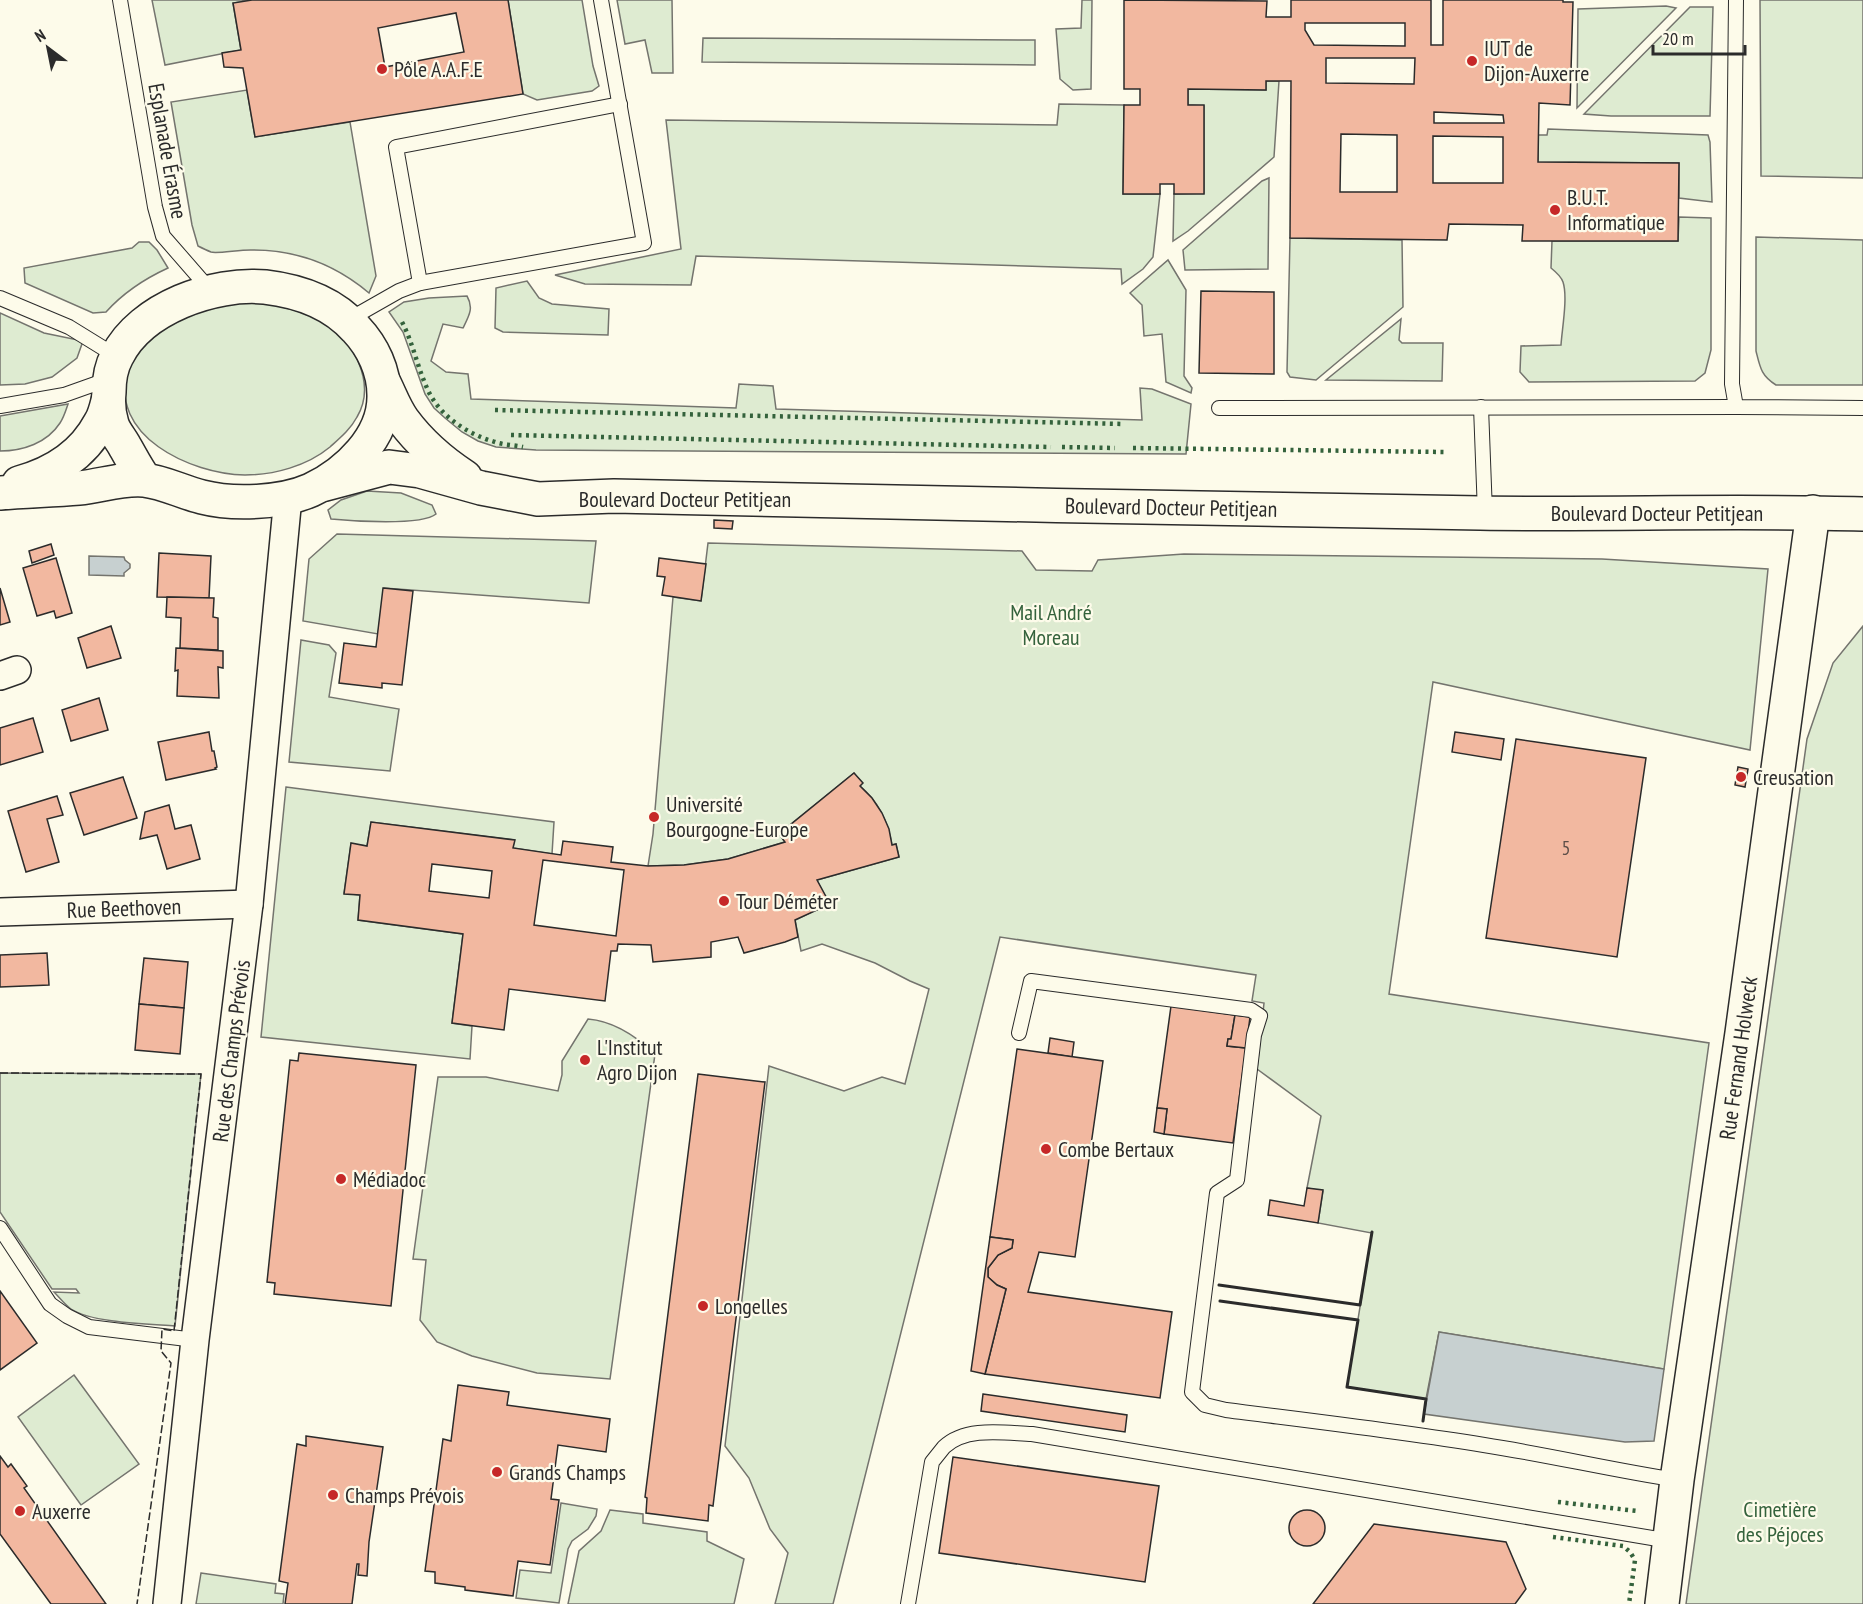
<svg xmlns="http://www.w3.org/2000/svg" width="1863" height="1604" viewBox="0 0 1863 1604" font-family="'PT Sans Narrow',sans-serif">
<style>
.green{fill:#deebd1;stroke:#74746e;stroke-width:1.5}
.water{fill:#c7d0d0;stroke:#74746e;stroke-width:1.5}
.building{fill:#f2b8a0;stroke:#2b2b2b;stroke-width:1.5;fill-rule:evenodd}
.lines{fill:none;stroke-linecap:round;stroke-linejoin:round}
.lane-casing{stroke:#2b2b2b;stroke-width:16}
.street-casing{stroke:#2b2b2b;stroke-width:30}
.secondary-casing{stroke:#2b2b2b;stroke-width:36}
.lane{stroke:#fdfbea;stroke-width:14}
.street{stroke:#fdfbea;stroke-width:27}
.secondary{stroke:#fdfbea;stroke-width:33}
.hedge{stroke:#34623c;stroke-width:4.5;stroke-dasharray:3 4.5;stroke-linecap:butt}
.fence{stroke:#2b2b2b;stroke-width:1.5;stroke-dasharray:8 3;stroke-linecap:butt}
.wall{stroke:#2b2b2b;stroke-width:3}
.poi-dot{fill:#c62828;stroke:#fdfbea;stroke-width:2}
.labels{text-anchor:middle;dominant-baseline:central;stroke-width:4.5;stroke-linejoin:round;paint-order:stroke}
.number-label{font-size:20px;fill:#5d4e48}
.poi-label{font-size:22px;fill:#2b2b2b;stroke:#fdfbea;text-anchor:start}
.street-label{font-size:22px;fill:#2b2b2b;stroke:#fdfbea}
.park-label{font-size:22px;fill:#34623c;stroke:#fdfbea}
</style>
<rect width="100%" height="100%" fill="#fdfbea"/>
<!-- green -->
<g class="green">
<path d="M 152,0 L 252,0 L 233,3 L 241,50 L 165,65 Z"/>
<path d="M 508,0 L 582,0 L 593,66 L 599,86 L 592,91 L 537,100 L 523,94 Z"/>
<path d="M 617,0 L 672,0 L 673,73 L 652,73 L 645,40 L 625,44 Z"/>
<path d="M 1082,0 L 1092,0 L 1091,89 L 1073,90 L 1060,79 L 1056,29 L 1081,28 Z"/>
<path d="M 1760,0 L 1863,0 L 1863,178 L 1761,176 Z"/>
<path d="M 1666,6 L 1676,8 L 1577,108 L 1578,9 Z"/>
<path d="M 1690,7 L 1713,7 L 1710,116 L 1611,116 L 1584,114 Z"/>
<path d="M 703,38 L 1035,40 L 1035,65 L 702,62 Z"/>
<path d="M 1266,81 L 1279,81 L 1274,157 L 1188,231 L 1173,241 L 1174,194 L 1204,193 L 1204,106 L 1188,105 L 1188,89 L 1266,90 Z"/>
<path d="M 247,90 L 255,137 L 350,122 L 376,276 L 369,293 C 336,265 296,250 253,250 C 243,249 217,254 211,252 C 206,250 202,248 198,246 L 192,225 L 171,102 Z"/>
<path d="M 1059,104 L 1124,105 L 1123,194 L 1160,194 L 1153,257 L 1143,269 L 1122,284 L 1121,269 L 696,256 L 691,285 L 585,284 L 555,275 L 681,249 L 666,120 L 1057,125 Z"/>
<path d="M 1548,129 L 1708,135 L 1710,142 L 1712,202 L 1679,198 L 1679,163 L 1538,162 L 1538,135 L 1547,135 Z"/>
<path d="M 1269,178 L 1268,269 L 1185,270 L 1183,250 L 1262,181 Z"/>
<path d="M 1679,217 L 1711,218 L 1711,350 L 1705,373 L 1695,381 L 1529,382 L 1520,372 L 1521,346 L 1561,345 C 1562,329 1568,297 1563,282 C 1561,276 1556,272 1551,268 L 1552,241 L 1678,241 Z"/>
<path d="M 1756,237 L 1863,240 L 1863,385 L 1776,385 C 1761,376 1760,367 1756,351 Z"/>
<path d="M 1290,238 L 1402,240 L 1403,307 L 1316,380 L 1290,377 L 1287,372 Z"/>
<path d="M 139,242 L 149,242 L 157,250 L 168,268 C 144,279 124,292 106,312 L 93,313 L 25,283 L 24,268 L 132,248 Z"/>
<path d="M 1168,260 L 1186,290 L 1184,376 L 1192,388 L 1191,393 L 1166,382 L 1162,334 L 1144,336 L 1142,305 L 1130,293 Z"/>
<path d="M 527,281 L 539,298 L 552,304 L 609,309 L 608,335 L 503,332 L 495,328 L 496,288 Z"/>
<path d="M 467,296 C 474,308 469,316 463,328 L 443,324 L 431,361 L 446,372 L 468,374 L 471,399 L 736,408 L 739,384 L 773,386 L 776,409 L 1142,420 L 1140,388 L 1152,389 L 1191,404 L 1186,454 L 536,450 L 496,447 L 478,441 L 462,432 L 445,418 L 434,408 L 425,394 L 403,332 L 389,312 L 404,302 L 429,298 Z"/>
<path d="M 243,301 C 270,304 297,308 322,321 C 353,338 377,383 357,417 C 350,430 340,438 330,447 C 307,466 274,475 245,475 C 191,474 107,436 128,369 C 130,362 136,356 140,350 C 144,345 147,339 151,335 C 156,330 186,311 193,309 C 209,305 227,304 243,301 Z"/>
<path d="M 0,313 L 44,333 L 83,341 L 77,358 L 52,377 L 25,384 L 0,385 Z"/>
<path d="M 1401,319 L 1399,340 L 1402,343 L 1443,343 L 1442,381 L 1326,380 Z"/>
<path d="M 68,404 C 66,410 64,417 60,423 C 47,443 23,451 0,451 L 0,416 Z"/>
<path d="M 367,491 L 401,493 L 432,505 L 436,514 C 422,526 351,521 331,519 L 328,510 L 341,500 Z"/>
<path d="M 337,534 L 596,541 L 589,603 L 384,588 L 378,634 L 303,621 L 309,559 Z"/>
<path d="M 708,543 L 1022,551 L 1036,570 L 1092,571 L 1098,560 L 1184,554 L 1602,559 L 1768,569 L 1750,750 L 1433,682 L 1389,994 L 1709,1043 L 1664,1369 L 1439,1332 L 1426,1399 L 1347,1387 L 1372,1233 L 1318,1223 L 1323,1191 L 1307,1188 L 1321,1116 L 1257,1069 L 1264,1003 L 1252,1001 L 1256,975 L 1000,937 L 833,1604 L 775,1604 L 788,1553 L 770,1529 L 749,1478 L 725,1446 L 769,1066 L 844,1091 L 882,1077 L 905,1084 L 929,989 L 910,981 L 875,963 L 822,944 L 801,951 L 795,920 L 829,904 L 817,880 L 899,857 L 896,844 L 892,845 C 888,821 878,801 860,786 L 862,783 L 854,773 L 779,834 L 785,842 L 728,859 L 684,865 L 648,866 L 653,834 L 673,597 L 701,601 Z"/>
<path d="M 1863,626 L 1863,1604 L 1686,1604 L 1807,739 L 1833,663 Z"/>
<path d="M 301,640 L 329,645 L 336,653 L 329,697 L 399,709 L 390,771 L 289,762 Z"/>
<path d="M 286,787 L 554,822 L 552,854 L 513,848 L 514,840 L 371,822 L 367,846 L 351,844 L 344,893 L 360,895 L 358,920 L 463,934 L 452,1023 L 472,1026 L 470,1059 L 261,1037 Z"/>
<path d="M 588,1019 C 613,1021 637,1037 655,1054 L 610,1379 L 537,1373 L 472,1356 L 437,1342 L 420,1320 L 426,1260 L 413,1259 L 438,1077 L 486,1077 L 558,1091 L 562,1075 L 562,1061 Z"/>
<path d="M 0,1073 L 201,1074 L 175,1326 C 149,1324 92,1323 71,1309 C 65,1305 60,1298 54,1292 L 79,1293 L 76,1289 L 52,1289 L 0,1212 Z"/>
<path d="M 74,1375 L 139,1464 L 81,1505 L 18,1417 Z"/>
<path d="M 561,1503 L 597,1509 L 596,1516 L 588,1529 L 572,1541 L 568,1549 L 559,1603 L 516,1598 L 520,1570 L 551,1573 Z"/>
<path d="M 610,1510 L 643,1514 L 643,1523 L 707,1532 L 707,1541 L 744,1559 L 734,1604 L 568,1604 L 579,1551 L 601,1531 Z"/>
<path d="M 201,1573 L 276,1584 L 275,1593 L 284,1594 L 283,1604 L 196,1604 Z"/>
</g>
<!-- water -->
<g class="water">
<path d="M 89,556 L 124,557 L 125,560 L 130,564 L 130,568 L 124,573 L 124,576 L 89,575 Z"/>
<path d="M 1439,1332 L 1664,1369 L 1654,1441 L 1625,1442 L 1424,1414 Z"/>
</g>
<!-- building -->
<g class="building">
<path d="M 252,0 L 508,0 L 523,94 L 255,137 L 243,68 L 224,67 L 222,53 L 241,50 L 233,3 ZM 456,13 L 464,52 L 385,67 L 378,28 Z"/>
<path d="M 1124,0 L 1267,1 L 1266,17 L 1291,17 L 1291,0 L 1431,0 L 1431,45 L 1443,45 L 1443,0 L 1563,0 L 1563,2 L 1573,2 L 1570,105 L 1539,103 L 1538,162 L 1679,163 L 1678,241 L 1522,241 L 1523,225 L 1449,224 L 1447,240 L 1290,238 L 1291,81 L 1266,81 L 1266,90 L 1188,89 L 1188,105 L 1204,105 L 1204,194 L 1174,194 L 1174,184 L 1160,184 L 1160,194 L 1123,194 L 1124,105 L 1140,105 L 1140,89 L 1124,89 ZM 1305,23 L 1405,23 L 1405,46 L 1314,45 L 1305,30 ZM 1326,58 L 1415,58 L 1414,84 L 1326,83 ZM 1434,112 L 1503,115 L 1504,123 L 1434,123 ZM 1341,134 L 1397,135 L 1397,192 L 1340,192 ZM 1433,136 L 1503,137 L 1503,183 L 1433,183 Z"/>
<path d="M 1201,291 L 1274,292 L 1274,374 L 1199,373 Z"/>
<path d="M 714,520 L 733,521 L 732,529 L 714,528 Z"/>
<path d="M 51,544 L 54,555 L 32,563 L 29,551 Z"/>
<path d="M 159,553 L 211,556 L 209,598 L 157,597 Z"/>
<path d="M 56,558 L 72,613 L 56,618 L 54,611 L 37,616 L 23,568 Z"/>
<path d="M 659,558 L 706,564 L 701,601 L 662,595 L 665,577 L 657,576 Z"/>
<path d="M 0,588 L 10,622 L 0,625 Z"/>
<path d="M 383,588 L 413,591 L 402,685 L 382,683 L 382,688 L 339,683 L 344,643 L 376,647 Z"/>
<path d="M 167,597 L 214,598 L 213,617 L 218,618 L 218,650 L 180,648 L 181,618 L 166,617 Z"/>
<path d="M 111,626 L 121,658 L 87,668 L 78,638 Z"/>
<path d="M 176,648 L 223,651 L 223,668 L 218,667 L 219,698 L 177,696 L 178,670 L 175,671 Z"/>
<path d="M 99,698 L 108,730 L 71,741 L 62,710 Z"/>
<path d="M 33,718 L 43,752 L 0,765 L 0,728 Z"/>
<path d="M 209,732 L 212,751 L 214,751 L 217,767 L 215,768 L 216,769 L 166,780 L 158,742 Z"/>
<path d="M 1455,732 L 1504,739 L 1501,760 L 1452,752 Z"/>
<path d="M 1516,739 L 1646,758 L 1617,957 L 1486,938 Z"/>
<path d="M 1738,767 L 1748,769 L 1745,787 L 1735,785 Z"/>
<path d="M 854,773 L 863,783 L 860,786 L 872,798 L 882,813 L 889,829 L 892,845 L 896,844 L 899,857 L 817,880 L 830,904 L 795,920 L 798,937 L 785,942 L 744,953 L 738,937 L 711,942 L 711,957 L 653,962 L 651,945 L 618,944 L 617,951 L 611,951 L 605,1001 L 509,989 L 504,1030 L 452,1023 L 463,934 L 358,920 L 360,895 L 344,894 L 351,843 L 367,846 L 371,822 L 515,840 L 513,848 L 561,855 L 563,841 L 613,847 L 611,862 L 648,866 L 684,865 L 728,859 L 785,842 L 779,834 ZM 543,860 L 624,870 L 616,936 L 534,925 ZM 432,864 L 492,871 L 489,898 L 429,891 Z"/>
<path d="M 123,777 L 137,818 L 84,835 L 70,793 Z"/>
<path d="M 57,796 L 63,815 L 47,819 L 59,862 L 26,872 L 8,811 Z"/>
<path d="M 169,805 L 175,829 L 191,825 L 200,859 L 167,869 L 157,835 L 140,839 L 145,812 Z"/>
<path d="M 47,953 L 49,985 L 0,987 L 0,955 Z"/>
<path d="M 144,958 L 188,962 L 184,1008 L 139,1004 Z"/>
<path d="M 139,1004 L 184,1008 L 180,1054 L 135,1050 Z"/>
<path d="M 1171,1006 L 1235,1015 L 1231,1039 L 1228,1039 L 1227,1046 L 1246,1048 L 1233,1143 L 1164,1134 L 1167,1109 L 1157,1108 Z"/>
<path d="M 1235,1015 L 1250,1017 L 1246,1048 L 1227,1046 L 1228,1039 L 1231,1039 Z"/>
<path d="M 1050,1038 L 1074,1042 L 1072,1057 L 1048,1053 Z"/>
<path d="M 1017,1049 L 1103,1061 L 1075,1257 L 1039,1252 L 1028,1292 L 1172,1312 L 1160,1398 L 985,1374 L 1006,1289 L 997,1285 L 988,1277 L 988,1268 L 998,1255 L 1012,1248 L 1013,1240 L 990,1237 Z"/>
<path d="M 299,1053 L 416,1065 L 391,1306 L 274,1294 L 275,1283 L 267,1282 L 290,1060 L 298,1061 Z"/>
<path d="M 698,1074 L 765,1082 L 713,1506 L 709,1505 L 708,1521 L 646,1513 L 647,1498 L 645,1497 Z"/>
<path d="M 1157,1108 L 1167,1109 L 1164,1134 L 1154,1132 Z"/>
<path d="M 1307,1188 L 1323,1190 L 1318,1223 L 1268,1215 L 1270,1200 L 1304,1206 Z"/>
<path d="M 990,1237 L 1013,1240 L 1012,1248 L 998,1255 L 988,1268 L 988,1277 L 997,1285 L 1006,1289 L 985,1374 L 971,1371 Z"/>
<path d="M 0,1291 L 37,1343 L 0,1370 Z"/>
<path d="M 458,1385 L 509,1392 L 507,1405 L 610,1419 L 606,1452 L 558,1445 L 551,1499 L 559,1500 L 550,1565 L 518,1561 L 513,1596 L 465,1590 L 465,1587 L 435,1583 L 435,1572 L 425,1571 L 443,1439 L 451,1441 Z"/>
<path d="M 983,1394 L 1127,1415 L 1125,1432 L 981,1411 Z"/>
<path d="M 306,1436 L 383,1447 L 369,1542 L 367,1576 L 358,1575 L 359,1564 L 357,1564 L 352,1604 L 285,1604 L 288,1583 L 279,1581 L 297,1444 L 306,1446 Z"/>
<path d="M 0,1456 L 8,1467 L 11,1464 L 27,1486 L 24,1488 L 106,1604 L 51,1604 L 0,1534 Z"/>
<path d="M 953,1457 L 1159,1486 L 1145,1582 L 939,1553 Z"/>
<circle cx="1307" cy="1528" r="18"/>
<path d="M 1374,1524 L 1506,1542 L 1526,1589 L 1515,1604 L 1313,1604 Z"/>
</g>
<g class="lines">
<!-- lane casing -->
<g class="lane-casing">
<g id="lane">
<path d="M 120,0 L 155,207 L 163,236 L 210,290"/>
<path d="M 1736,0 L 1732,384 L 1736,407 L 1863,408"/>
<path d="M 420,283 L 396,147 L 620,104"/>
<path d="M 0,298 L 69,327 L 116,356"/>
<path d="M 348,320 L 399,291 L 420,283 L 644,243 L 601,0"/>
<path d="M 0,406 L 64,395 L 109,379"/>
<path d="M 1481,407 L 1485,513"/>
<path d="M 1219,408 L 1736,407"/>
<path d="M 1019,1033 L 1031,981 L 1251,1010 L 1260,1016 L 1254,1035 L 1237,1180 L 1217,1193 L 1192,1392 L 1205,1405 L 1226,1410 C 1312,1421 1398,1431 1484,1445 C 1549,1455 1612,1470 1677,1480"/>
<path d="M 0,1228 L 50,1304 L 67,1316 L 89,1327 L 195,1340"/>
<path d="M 908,1604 L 932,1462 C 936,1457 940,1452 944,1447 C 966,1426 1005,1433 1032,1434 L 1670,1541"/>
</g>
</g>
<!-- street casing -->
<g class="street-casing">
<g id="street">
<path d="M 0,676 L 17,670"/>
<path d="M 0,912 L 249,904"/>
<path d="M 167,1604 L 195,1340 L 249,904 L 288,497"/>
</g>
</g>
<!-- secondary casing -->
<g class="secondary-casing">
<g id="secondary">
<path d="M 384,383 C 390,395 395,409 403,420 C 420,443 442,462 465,477"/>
<path d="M 19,483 C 52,474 83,455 100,423 C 104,417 106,409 108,401"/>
<path d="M 325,484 L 389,467 L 420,471 L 481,488 L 538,499 L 614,496 C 903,502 1191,509 1480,513 C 1608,515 1735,510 1863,514"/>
<path d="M 0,493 C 26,491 53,490 79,488 C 101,486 121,478 144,480 C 163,482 182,492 202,497 C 233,505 282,503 311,490 C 347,473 385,437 384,395 C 384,371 373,347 356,329 C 333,303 299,291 265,287 C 214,282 141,308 117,356 C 111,367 109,380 109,392 C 108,402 109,415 112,424 C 114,431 120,438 124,445 C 131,457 137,469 145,480"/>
<path d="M 1662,1604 L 1677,1480 L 1742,1033 L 1813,512"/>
</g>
</g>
<!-- lane -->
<use href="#lane" class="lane"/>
<!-- street -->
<use href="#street" class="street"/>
<!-- secondary -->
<use href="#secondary" class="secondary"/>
<!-- hedge -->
<g class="hedge">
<path d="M 402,322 C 413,343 417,366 427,388 C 438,415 467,434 495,442 C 504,445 514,445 523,447"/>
<path d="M 495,410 L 1124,424"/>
<path d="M 511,435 L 1051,447"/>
<path d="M 1062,447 L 1115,448"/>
<path d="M 1133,448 L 1444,452"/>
<path d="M 1558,1502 L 1637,1511"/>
<path d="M 1553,1537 L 1623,1546 L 1630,1552 L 1635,1560 L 1629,1604"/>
</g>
<!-- fence -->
<path class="fence" d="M 0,1073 L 201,1074 L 174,1331 L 162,1329 L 161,1351 L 171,1363 L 137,1604"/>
<!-- wall -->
<g class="wall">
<path d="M 1219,1285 L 1360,1305 L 1372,1232"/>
<path d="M 1220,1301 L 1358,1320 L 1347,1387 L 1426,1399 L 1423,1421"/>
</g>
</g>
<!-- markers -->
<g class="poi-dot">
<circle cx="1472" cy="61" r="6"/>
<circle cx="382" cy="69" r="6"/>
<circle cx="1555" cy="210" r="6"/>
<circle cx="1741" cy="777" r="6"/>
<circle cx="654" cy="817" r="6"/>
<circle cx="724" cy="901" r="6"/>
<circle cx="585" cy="1060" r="6"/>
<circle cx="1046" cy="1149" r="6"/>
<circle cx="341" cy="1179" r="6"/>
<circle cx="703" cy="1306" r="6"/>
<circle cx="497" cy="1472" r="6"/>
<circle cx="333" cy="1495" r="6"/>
<circle cx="20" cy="1511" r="6"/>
</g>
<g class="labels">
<!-- number labels -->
<g class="number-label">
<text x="1566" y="848">5</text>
</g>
<!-- poi labels -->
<g class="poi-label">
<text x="1484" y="48">IUT de<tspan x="1484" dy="25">Dijon-Auxerre</tspan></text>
<text x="394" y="69">Pôle A.A.F.E</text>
<text x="1567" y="197">B.U.T.<tspan x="1567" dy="25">Informatique</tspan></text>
<text x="1753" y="777">Creusation</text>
<text x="666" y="804">Université<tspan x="666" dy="25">Bourgogne-Europe</tspan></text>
<text x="736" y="901">Tour Déméter</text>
<text x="597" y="1047">L'Institut<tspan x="597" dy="25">Agro Dijon</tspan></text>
<text x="1058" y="1149">Combe Bertaux</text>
<text x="353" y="1179">Médiadoc</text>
<text x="715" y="1306">Longelles</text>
<text x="509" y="1472">Grands Champs</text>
<text x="345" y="1495">Champs Prévois</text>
<text x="32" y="1511">Auxerre</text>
</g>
<!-- street labels -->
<g class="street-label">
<text transform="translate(168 151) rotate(80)">Esplanade Érasme</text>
<text x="685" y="499">Boulevard Docteur Petitjean</text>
<text transform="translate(1171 507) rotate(1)">Boulevard Docteur Petitjean</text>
<text x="1657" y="513">Boulevard Docteur Petitjean</text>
<text transform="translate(124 908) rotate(-2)">Rue Beethoven</text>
<text transform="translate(231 1051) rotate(-83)">Rue des Champs Prévois</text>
<text transform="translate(1738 1058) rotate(-82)">Rue Fernand Holweck</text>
</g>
<!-- park labels -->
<g class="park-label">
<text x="1051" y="612">Mail André<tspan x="1051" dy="25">Moreau</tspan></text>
<text x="1780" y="1509">Cimetière<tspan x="1780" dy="25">des Péjoces</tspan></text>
</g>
</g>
<!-- north arrow -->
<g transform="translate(48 48) rotate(328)" stroke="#fdfbea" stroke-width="4.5" paint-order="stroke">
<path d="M0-4.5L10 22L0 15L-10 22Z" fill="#2b2b2b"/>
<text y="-9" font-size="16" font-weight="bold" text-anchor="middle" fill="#2b2b2b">N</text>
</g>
<!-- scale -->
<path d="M1653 45v9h92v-9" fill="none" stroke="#2b2b2b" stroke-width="3"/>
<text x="1662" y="45" font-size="18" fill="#2b2b2b" stroke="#fdfbea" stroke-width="4.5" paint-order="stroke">20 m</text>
</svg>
